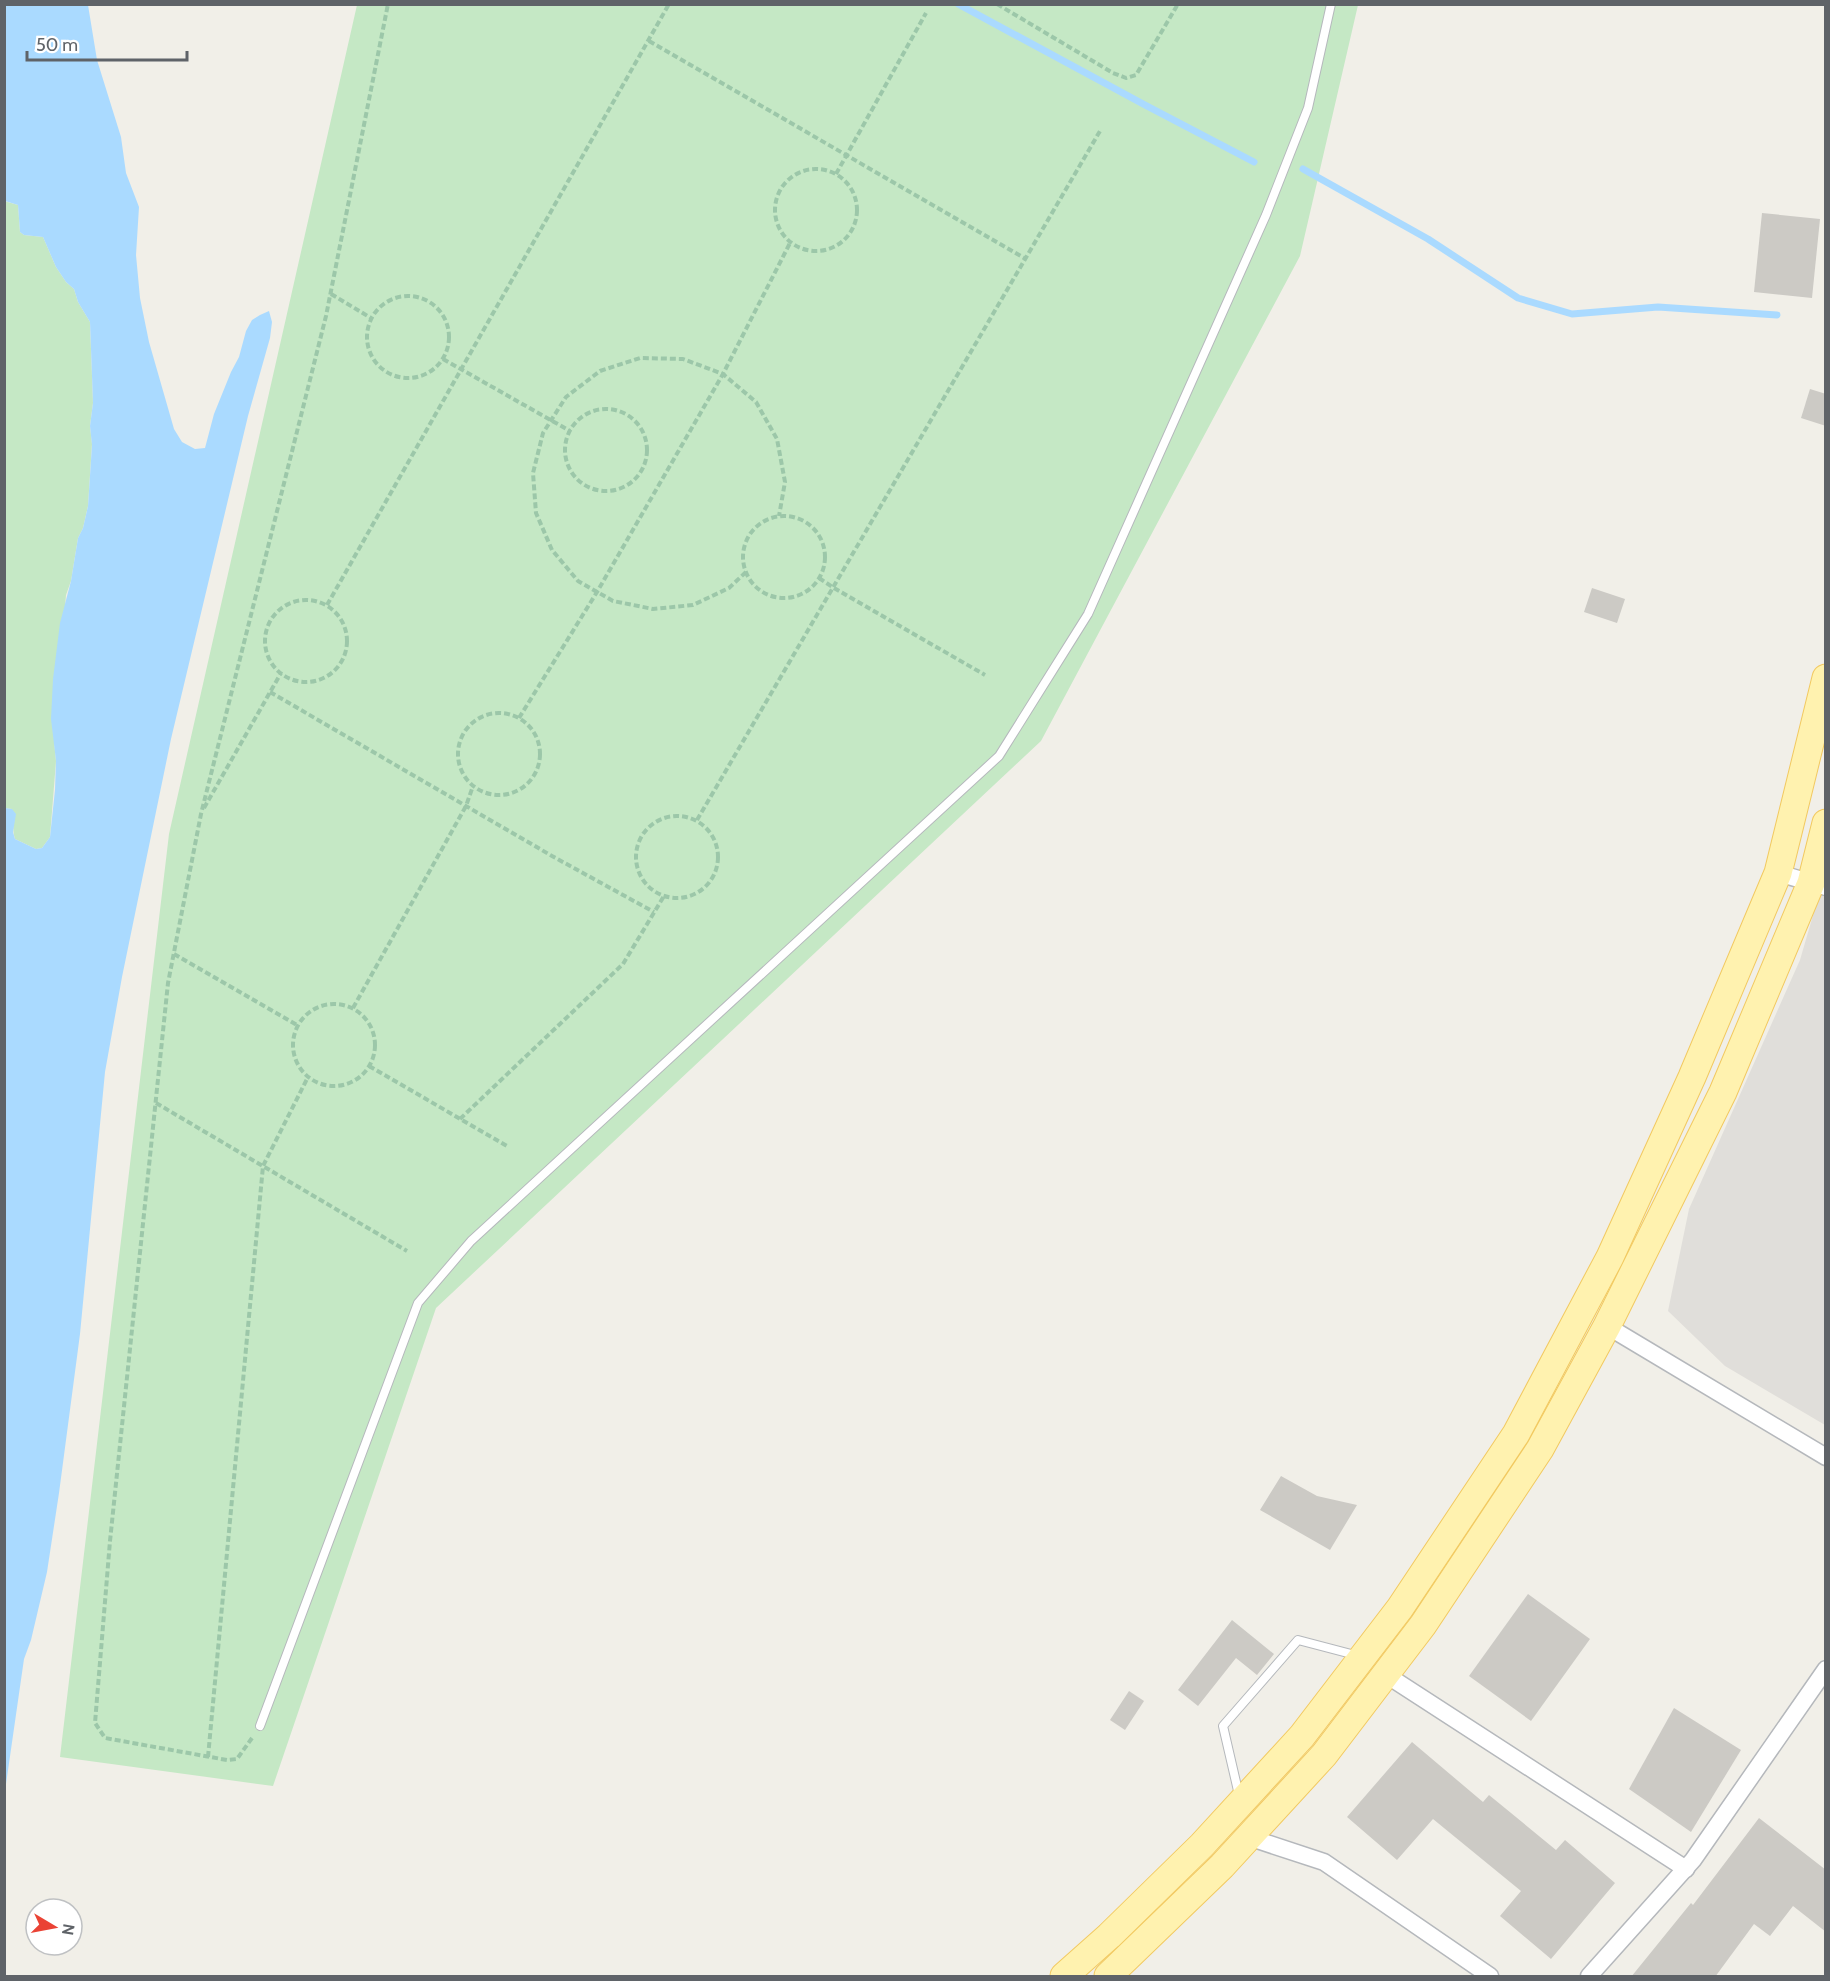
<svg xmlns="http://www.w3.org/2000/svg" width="1830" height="1981" viewBox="0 0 1830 1981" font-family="Cabin,sans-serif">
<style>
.industrial{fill:#e0deda}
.green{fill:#c5e8c5}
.water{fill:#aadaff}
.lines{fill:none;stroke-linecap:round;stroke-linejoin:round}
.stream{stroke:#aadaff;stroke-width:7}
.building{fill:#cccac5}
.service-casing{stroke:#b5b8bc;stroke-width:10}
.minor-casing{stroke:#b5b8bc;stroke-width:19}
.primary-casing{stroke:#f2c960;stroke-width:29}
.path{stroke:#9cc7a9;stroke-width:4;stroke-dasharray:6 3;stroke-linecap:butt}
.service{stroke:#fff;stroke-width:8}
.minor{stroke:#fff;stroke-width:16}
.primary{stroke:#fff2af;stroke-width:27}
</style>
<rect width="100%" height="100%" fill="#f1efe8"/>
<!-- industrial -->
<path class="industrial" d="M 1825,874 L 1825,1425 L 1725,1366 L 1668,1311 L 1689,1209 L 1800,960 Z"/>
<!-- green -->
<g class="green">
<path d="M 357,5 L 1358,5 L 1300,256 L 1041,741 L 436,1308 L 273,1786 L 60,1757 L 169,834 Z"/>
<path d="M 4,201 L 18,205 L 20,232 L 24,235 L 43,237 L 56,267 L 66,282 L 74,289 L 78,302 L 90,322 L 93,403 L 90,426 L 92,444 L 88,506 L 83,528 L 78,538 L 71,581 L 66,595 L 54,741 L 56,761 L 50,837 L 42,848 L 36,849 L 15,839 C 12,829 14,820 12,809 L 4,808 Z"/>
</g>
<!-- water -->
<path class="water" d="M 88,5 L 97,60 L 121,137 L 126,173 L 139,207 L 136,255 L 140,298 L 149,342 L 174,429 L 182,442 L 195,449 L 205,448 L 214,414 L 231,372 L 239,357 L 246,331 L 252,320 L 260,315 L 269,311 L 272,322 L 270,338 L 248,416 L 171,739 L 122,977 L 105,1072 L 80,1334 L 59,1493 L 47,1572 L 31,1640 L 24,1659 L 5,1791 L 5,808 L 12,809 L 16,814 L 13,832 L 15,839 L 36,849 L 42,848 L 50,837 L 55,790 L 56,761 L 51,719 L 53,679 L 60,623 L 71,581 L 78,538 L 83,528 L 88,506 L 92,445 L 90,426 L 93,403 L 90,322 L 78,302 L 74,289 L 66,282 L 56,267 L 43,237 L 24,235 L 20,232 L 18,205 L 5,201 L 4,5 Z"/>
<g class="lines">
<!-- stream -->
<g class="stream">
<path d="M 958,4 L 1145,105 L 1254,162"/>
<path d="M 1303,169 L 1428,239 L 1518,298 L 1572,314 L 1658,307 L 1777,315"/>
</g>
</g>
<!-- building -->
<g class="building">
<path d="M 1762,213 L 1820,219 L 1812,298 L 1754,292 Z"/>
<path d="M 1810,389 L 1826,394 L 1826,426 L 1801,418 Z"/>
<path d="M 1592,588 L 1625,599 L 1617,623 L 1584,612 Z"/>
<path d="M 1281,1476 L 1317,1496 L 1357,1505 L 1330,1550 L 1260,1510 Z"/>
<path d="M 1528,1594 L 1590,1639 L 1531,1721 L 1469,1676 Z"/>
<path d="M 1232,1620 L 1274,1654 L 1257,1675 L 1236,1658 L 1198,1706 L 1178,1690 Z"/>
<path d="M 1129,1691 L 1144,1701 L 1125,1730 L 1110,1720 Z"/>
<path d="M 1674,1708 L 1741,1750 L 1691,1832 L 1629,1789 Z"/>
<path d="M 1412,1742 L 1483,1802 L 1489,1795 L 1556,1850 L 1565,1840 L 1615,1883 L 1551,1959 L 1500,1916 L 1521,1891 L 1433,1819 L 1397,1860 L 1347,1817 Z"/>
<path d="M 1759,1818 L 1826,1870 L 1826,1932 L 1793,1906 L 1770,1936 L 1754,1924 L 1715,1977 L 1631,1977 L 1691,1903 L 1693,1905 Z"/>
</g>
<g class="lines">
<!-- service casing -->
<g class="service-casing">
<g id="service">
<path d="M 260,1726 L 418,1303 L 471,1241 L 999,756 L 1088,614 L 1266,215 L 1308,108 L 1331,4"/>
<path d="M 1239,1795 L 1223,1726 L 1298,1640 L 1359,1656"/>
</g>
</g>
<!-- minor casing -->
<g class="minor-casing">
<g id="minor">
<path d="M 1778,873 L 1826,887"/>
<path d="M 1607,1326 L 1826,1457"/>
<path d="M 1385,1674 L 1686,1869"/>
<path d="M 1248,1837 L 1324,1862 L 1490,1976"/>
<path d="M 1589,1976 L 1693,1860 L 1826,1669"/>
</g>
</g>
<!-- primary casing -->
<g class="primary-casing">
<g id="primary">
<path d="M 1064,1976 L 1109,1936 L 1202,1845 L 1302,1736 L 1400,1608 L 1516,1434 L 1610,1257 L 1692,1077 L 1778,873 L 1826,678"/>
<path d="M 1108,1976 L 1222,1866 L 1324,1755 L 1423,1625 L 1540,1449 L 1607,1326 L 1723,1092 L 1811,883 L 1826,823"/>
</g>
</g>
<!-- path -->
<g class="path">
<path d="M 997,4 L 1113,73 L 1126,78 L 1136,75 L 1178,4"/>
<path d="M 649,41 L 1026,259"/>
<circle cx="816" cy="210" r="41"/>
<path d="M 836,174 L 926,13"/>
<path d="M 331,294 L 371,318"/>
<circle cx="408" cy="337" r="41"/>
<path d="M 443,359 L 570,431"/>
<circle cx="606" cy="450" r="41"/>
<circle cx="784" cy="557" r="41"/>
<path d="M 746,572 L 729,588 L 693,605 L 653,609 L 613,601 L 578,581 L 552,550 L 536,513 L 533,473 L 543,433 L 566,397 L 600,371 L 640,358 L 683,359 L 723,374 L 756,402 L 777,439 L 785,482 L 779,516"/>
<path d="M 819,578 L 834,588 L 985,675"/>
<circle cx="306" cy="641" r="41"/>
<path d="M 327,605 L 669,4"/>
<path d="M 270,692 L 552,856 L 654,912"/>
<circle cx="499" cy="754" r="41"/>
<path d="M 519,718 L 597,592 L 723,374 L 790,243"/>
<path d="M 204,808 L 281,673"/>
<circle cx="677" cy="857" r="41"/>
<path d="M 697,820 L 1100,131"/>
<path d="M 174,954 L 297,1025"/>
<circle cx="334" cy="1045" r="41"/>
<path d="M 353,1008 L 466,806 L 473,786"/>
<path d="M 369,1066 L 507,1146"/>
<path d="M 156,1103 L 407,1251"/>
<path d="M 460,1119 L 623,964 L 664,896"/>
<path d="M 252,1738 L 237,1759 L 227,1760 L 105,1738 L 95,1723 L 110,1541 L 168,983 L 201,814 L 326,316 L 388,4"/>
<path d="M 208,1757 L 263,1166 L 308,1077"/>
</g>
<!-- service -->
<use href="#service" class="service"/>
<!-- minor -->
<use href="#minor" class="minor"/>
<!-- primary -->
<use href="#primary" class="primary"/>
</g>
<!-- border -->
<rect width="1830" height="1981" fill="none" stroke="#5f6368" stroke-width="12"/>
<!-- north arrow -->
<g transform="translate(54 1927) rotate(100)"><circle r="28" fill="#ffffff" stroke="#bfc1c3" stroke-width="1.5"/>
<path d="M0-4.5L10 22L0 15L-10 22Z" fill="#ea4335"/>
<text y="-9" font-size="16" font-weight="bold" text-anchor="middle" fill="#5f6368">N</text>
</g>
<!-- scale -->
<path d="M27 51v9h160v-9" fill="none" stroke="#5f6368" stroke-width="3"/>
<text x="36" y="51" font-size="18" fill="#5f6368" stroke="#ffffff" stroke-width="4.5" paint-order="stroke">50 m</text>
</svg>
